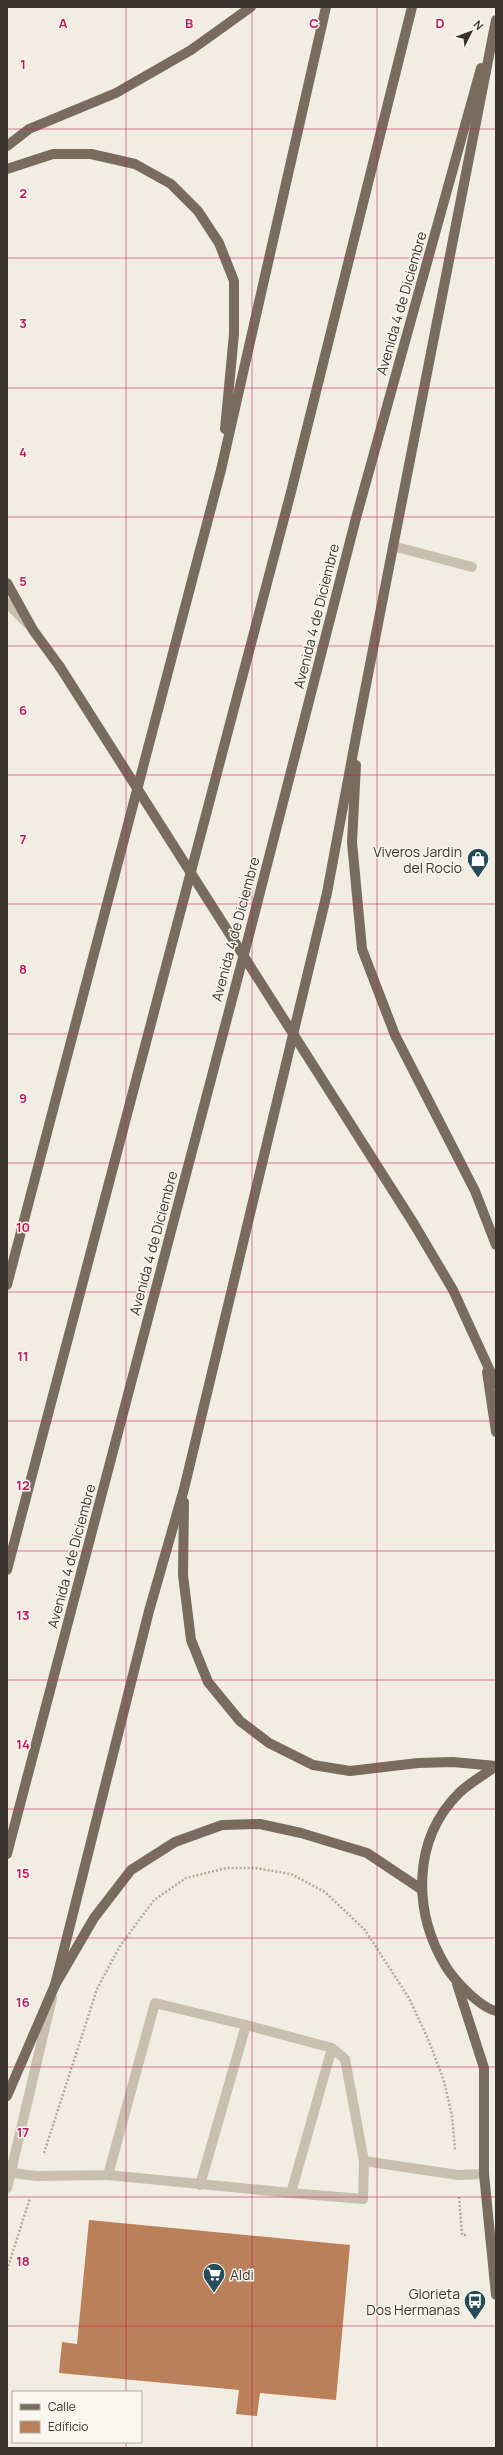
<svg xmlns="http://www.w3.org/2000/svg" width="503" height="2455" viewBox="0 0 503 2455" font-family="Manrope,sans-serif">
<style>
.building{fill:#ba8059}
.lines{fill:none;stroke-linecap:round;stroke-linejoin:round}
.path{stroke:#b5aa9a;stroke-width:2.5;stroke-dasharray:2 2;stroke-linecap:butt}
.minor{stroke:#c9bfaf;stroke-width:10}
.major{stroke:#796c5f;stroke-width:10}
.major-bridge{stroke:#796c5f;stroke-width:10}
.grid{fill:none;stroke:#c2185b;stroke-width:1;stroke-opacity:0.55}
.labels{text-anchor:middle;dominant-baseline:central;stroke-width:3;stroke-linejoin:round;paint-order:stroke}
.street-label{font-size:14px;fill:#39322d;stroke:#f9f6ef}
.poi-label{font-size:14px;fill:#39322d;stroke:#f9f6ef;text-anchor:end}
.grid-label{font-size:13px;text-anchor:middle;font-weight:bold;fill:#c2185b;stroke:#f9f6ef;stroke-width:3;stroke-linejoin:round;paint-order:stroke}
</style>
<rect width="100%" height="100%" fill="#f2ede3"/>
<!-- building -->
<path class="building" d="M 89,2220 L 350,2245 L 336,2400 L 260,2393 L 257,2416 L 236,2414 L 239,2390 L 59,2373 L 62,2342 L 77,2344 Z"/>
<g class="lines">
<!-- path -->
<g class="path">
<path d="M 44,2153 L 97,1989 L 120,1946 L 154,1900 L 186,1878 L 227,1868 L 255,1868 L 291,1874 L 325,1892 L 365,1930 L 409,1998 L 428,2039 L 444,2081 L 452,2116 L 455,2150"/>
<path d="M 459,2197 L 462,2235 L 468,2235"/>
<path d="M 7,2270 L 30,2198"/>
</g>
<!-- minor -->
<g class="minor">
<path d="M 393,546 L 472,567"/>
<path d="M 7,603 L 28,624"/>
<path d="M 246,2025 L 332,2048 L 345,2059 L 364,2161 L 363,2199 L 291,2193 L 332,2048"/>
<path d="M 364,2161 L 458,2175 L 484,2174"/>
<path d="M 12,2173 L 37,2176 L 108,2175 L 155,2003 L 246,2025 L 200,2185"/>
<path d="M 108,2175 L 291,2193"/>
<path d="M 7,2188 L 52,1998"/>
</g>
<!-- major -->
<g class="major">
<path d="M 7,146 L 29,129 L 116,93 L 191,50 L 251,7"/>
<path d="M 7,169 L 53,154 L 91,154 L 135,164 L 171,184 L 198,211 L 219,243 L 234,281 L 234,334 L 225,429"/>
<path d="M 7,583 L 33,630 L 60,667"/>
<path d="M 356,765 L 352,842 L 362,949 L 395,1035 L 475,1191 L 496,1245"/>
<path d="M 414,1224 L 453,1290 L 496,1384"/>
<path d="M 7,1285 L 221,470 L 326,7"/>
<path d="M 487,1372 L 496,1432"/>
<path d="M 184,1502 L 183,1575 L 191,1640 L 208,1682 L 240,1721 L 269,1743 L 313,1765 L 350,1771 L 418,1763 L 453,1762 L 496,1766"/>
<path d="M 7,1570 L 291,492 L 412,7"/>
<path d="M 496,1766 C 484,1775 469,1783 459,1793 C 412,1840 413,1911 445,1965 C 453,1979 479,2007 496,2011"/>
<path d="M 7,1854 L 249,935 L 356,518 L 481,68"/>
<path d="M 457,1984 L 484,2068 L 484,2174 L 496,2295"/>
<path d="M 55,1985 L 149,1611 L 184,1489 L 327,893 L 358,726 L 496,20"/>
<path d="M 7,2096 L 55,1985 L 94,1918 L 131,1870 L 175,1842 L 222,1825 L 260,1824 L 301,1833 L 367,1853 L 421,1889"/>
</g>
<!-- major-bridge -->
<path class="major-bridge" d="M 60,667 L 414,1224"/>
</g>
<!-- grid -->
<path class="grid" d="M 126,7 L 126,2392M 252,7 L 252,2448M 377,7 L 377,2448M 7,129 L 496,129M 7,258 L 496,258M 7,388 L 496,388M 7,517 L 496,517M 7,646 L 496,646M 7,775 L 496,775M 7,904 L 496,904M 7,1034 L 496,1034M 7,1163 L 496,1163M 7,1292 L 496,1292M 7,1421 L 496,1421M 7,1551 L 496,1551M 7,1680 L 496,1680M 7,1809 L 496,1809M 7,1938 L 496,1938M 7,2067 L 496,2067M 7,2197 L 496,2197M 7,2326 L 496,2326M 126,2442 L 126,2448"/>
<!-- icons -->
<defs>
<g id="shop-pin" transform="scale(1.15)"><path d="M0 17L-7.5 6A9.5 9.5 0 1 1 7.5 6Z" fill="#264c57" stroke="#f9f6ef"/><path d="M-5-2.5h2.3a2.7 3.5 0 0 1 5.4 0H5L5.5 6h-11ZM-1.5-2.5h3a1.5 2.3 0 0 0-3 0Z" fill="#fff"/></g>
<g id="supermarket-pin" transform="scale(1.15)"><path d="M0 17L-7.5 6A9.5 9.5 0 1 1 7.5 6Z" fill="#264c57" stroke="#f9f6ef"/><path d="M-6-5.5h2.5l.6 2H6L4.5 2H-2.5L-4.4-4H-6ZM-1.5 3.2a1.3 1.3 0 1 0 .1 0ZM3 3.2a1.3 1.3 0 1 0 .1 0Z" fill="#fff"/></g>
<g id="bus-pin" transform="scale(1.15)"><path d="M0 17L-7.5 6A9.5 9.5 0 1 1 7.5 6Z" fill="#264c57" stroke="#f9f6ef"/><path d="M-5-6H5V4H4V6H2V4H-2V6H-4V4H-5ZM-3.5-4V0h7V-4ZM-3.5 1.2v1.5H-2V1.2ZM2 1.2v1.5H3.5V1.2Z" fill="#fff"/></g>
</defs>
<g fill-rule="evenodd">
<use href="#shop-pin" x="478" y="859"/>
<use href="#supermarket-pin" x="214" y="2274"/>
<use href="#bus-pin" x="475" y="2301"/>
</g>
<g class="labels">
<!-- street labels -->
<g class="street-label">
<text transform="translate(401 303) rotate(-74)">Avenida 4 de Diciembre</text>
<text transform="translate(316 616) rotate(-76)">Avenida 4 de Diciembre</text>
<text transform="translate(235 929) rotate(-75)">Avenida 4 de Diciembre</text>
<text transform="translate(153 1243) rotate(-75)">Avenida 4 de Diciembre</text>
<text transform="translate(71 1556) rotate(-75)">Avenida 4 de Diciembre</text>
</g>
<!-- poi labels -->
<g class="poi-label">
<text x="462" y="851">Viveros Jardin<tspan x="462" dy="16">del Rocío</tspan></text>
<text x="230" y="2274" text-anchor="start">Aldi</text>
<text x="460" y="2293">Glorieta<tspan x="460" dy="16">Dos Hermanas</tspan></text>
</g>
</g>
<g class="grid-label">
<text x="63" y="28">A</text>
<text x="189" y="28">B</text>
<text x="314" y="28">C</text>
<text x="440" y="28">D</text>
<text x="23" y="69">1</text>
<text x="23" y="198">2</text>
<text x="23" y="328">3</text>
<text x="23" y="457">4</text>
<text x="23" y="586">5</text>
<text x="23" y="715">6</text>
<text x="23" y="844">7</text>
<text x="23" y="974">8</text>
<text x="23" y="1103">9</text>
<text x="23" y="1232">10</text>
<text x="23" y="1361">11</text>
<text x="23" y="1490">12</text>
<text x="23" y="1620">13</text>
<text x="23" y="1749">14</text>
<text x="23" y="1878">15</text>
<text x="23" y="2007">16</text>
<text x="23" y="2137">17</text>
<text x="23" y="2266">18</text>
</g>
<!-- border -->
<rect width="503" height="2455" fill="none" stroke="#39322d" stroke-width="16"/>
<!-- legend -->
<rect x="12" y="2391" width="130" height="52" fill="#f9f6ef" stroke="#aca8a1"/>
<rect x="20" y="2404" width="20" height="6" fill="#796c5f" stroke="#aca8a1"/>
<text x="48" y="2411" font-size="12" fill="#39322d">Calle</text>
<rect x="20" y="2421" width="20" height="12" fill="#ba8059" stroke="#aca8a1"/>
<text x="48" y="2431" font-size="12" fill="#39322d">Edificio</text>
<!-- north arrow -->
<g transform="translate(471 32) rotate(48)" stroke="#f9f6ef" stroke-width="3" paint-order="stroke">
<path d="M0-3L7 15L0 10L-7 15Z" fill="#39322d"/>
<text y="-6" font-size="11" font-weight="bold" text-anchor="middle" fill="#39322d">N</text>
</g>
</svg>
